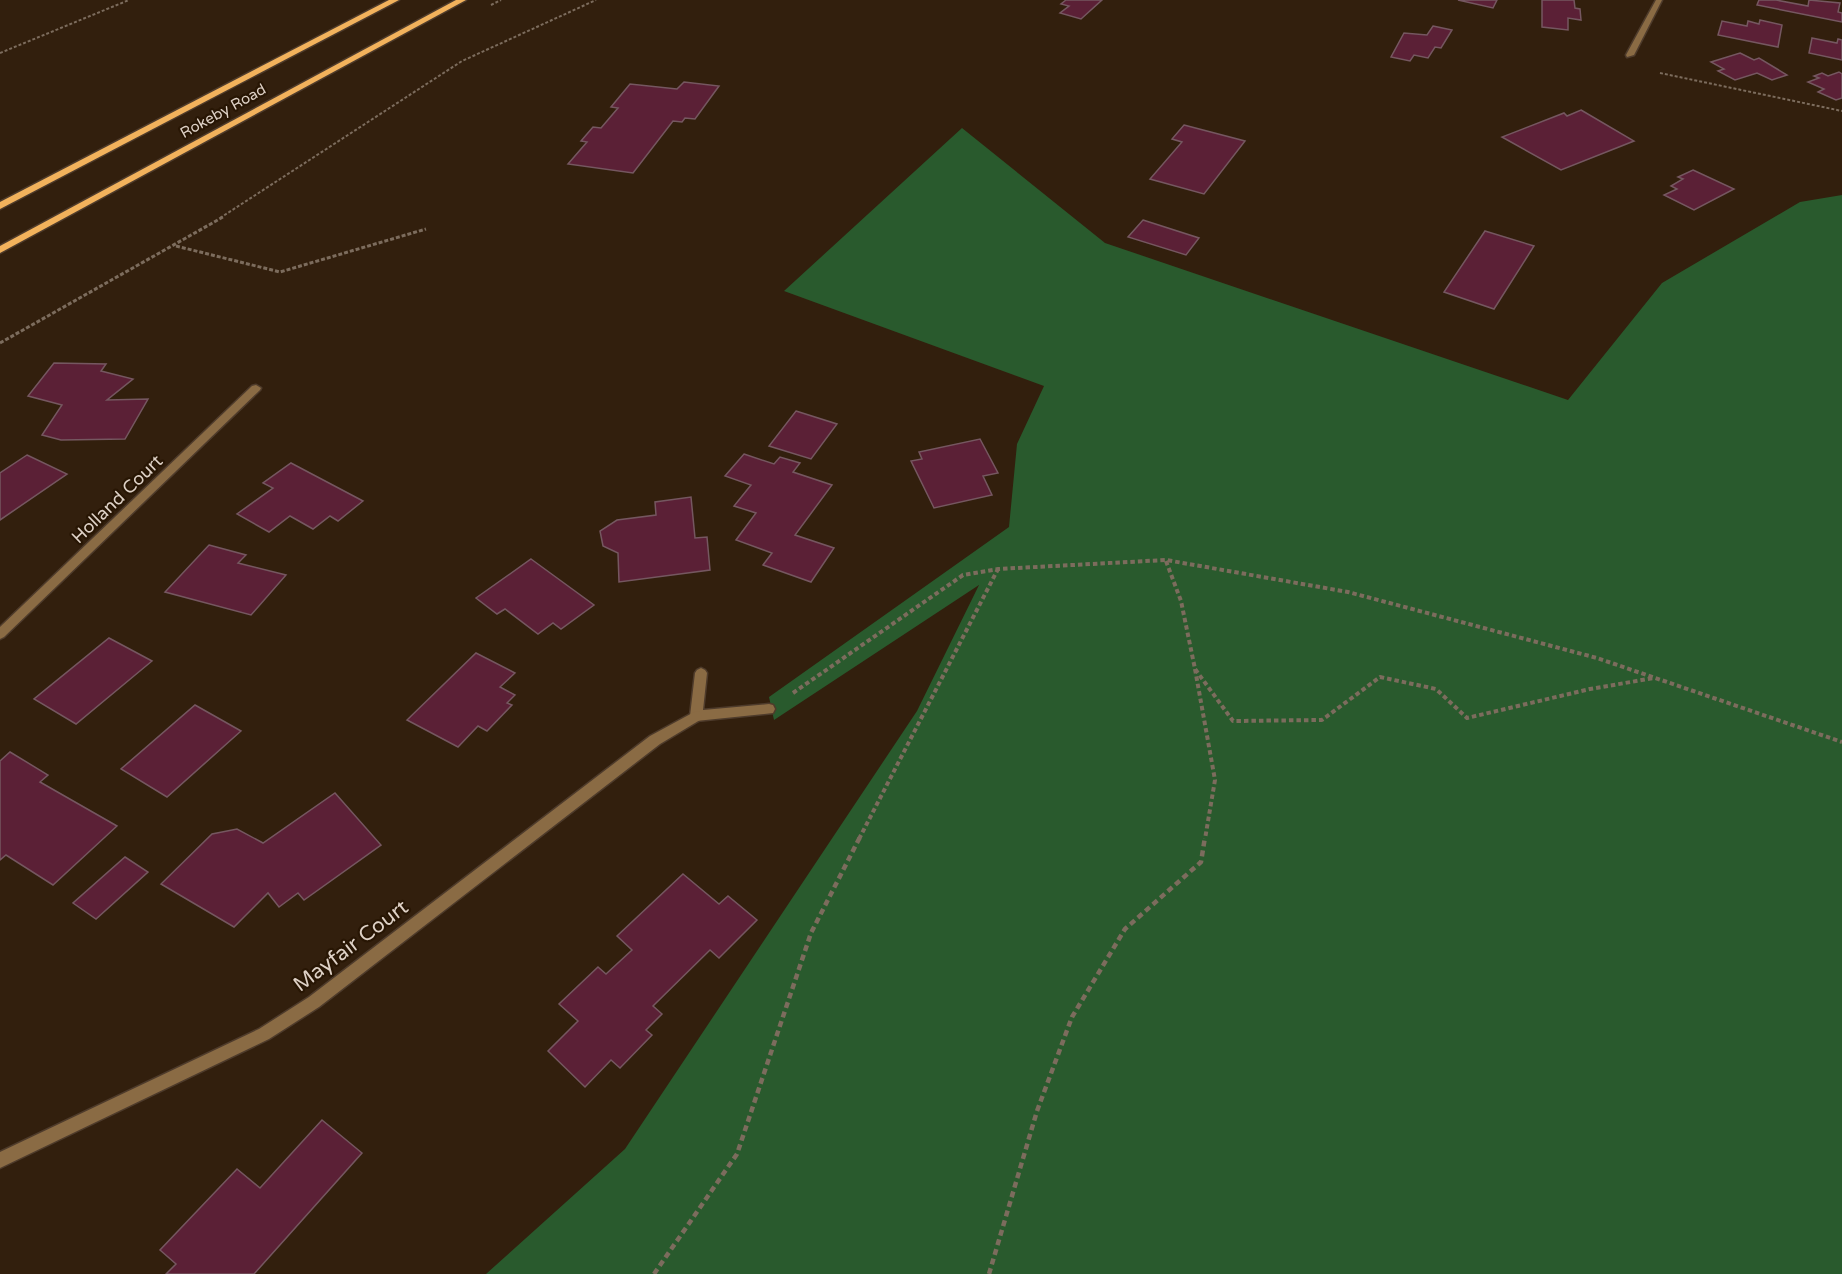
<svg xmlns="http://www.w3.org/2000/svg" width="1842" height="1274" viewBox="0 0 1842 1274" font-family="'Varela Round',sans-serif">
<style>
.forest{fill:#295a2d}
.building{fill:#5b2036;stroke:#755760;stroke-width:1.5}
.lines{fill:none;stroke-linecap:round;stroke-linejoin:round}
.lane-casing{stroke:#4e3b2b;stroke-width:3}
.street-casing{stroke:#4e3b2b;stroke-width:3}
.primary-casing{stroke:#4e3b2b;stroke-width:3}
.path-far3{stroke:#7c6c5d;stroke-width:2;stroke-dasharray:3 2;stroke-linecap:butt}
.path-far2{stroke:#7c6c5d;stroke-width:3;stroke-dasharray:4 2;stroke-linecap:butt}
.path-far1{stroke:#7c6c5d;stroke-width:4;stroke-dasharray:4.5 3;stroke-linecap:butt}
.path{stroke:#7c6c5d;stroke-width:4.5;stroke-dasharray:6 4;stroke-linecap:butt}
.lane{fill:#8a6b44;fill-rule:evenodd}
.street{fill:#8a6b44;fill-rule:evenodd}
.primary{fill:#f2b25c;fill-rule:evenodd}
.labels{text-anchor:middle;dominant-baseline:central;stroke-width:4.5;stroke-linejoin:round;paint-order:stroke}
.far-street-label{font-size:15px;fill:#ded1c6;stroke:#281604}
.street-label{font-size:18px;fill:#ded1c6;stroke:#281604}
.near-street-label{font-size:21px;fill:#ded1c6;stroke:#281604}
</style>
<rect width="100%" height="100%" fill="#321f0d"/>
<!-- forest -->
<path class="forest" d="M 962,128 L 1105,243 L 1568,400 L 1662,283 L 1800,202 L 1842,195 L 1842,1274 L 486,1274 L 625,1149 L 917,711 L 979,585 L 774,720 L 769,697 L 1009,527 L 1017,444 L 1044,386 L 784,291 Z"/>
<!-- building -->
<g class="building">
<path d="M 1066,0 L 1102,0 L 1081,19 L 1060,13 L 1069,6 L 1061,4 Z"/>
<path d="M 1458,0 L 1497,0 L 1493,8 Z"/>
<path d="M 1542,0 L 1574,0 L 1575,8 L 1580,9 L 1581,20 L 1568,18 L 1568,30 L 1542,27 Z"/>
<path d="M 1759,0 L 1776,0 L 1808,6 L 1809,0 L 1840,3 L 1838,12 L 1842,13 L 1842,22 L 1757,5 Z"/>
<path d="M 1760,20 L 1782,25 L 1778,47 L 1718,35 L 1722,21 L 1747,26 L 1748,21 L 1759,24 Z"/>
<path d="M 1433,26 L 1452,30 L 1441,48 L 1435,47 L 1428,58 L 1414,55 L 1410,61 L 1391,57 L 1404,33 L 1427,35 Z"/>
<path d="M 1812,38 L 1837,43 L 1838,39 L 1842,40 L 1842,60 L 1809,53 Z"/>
<path d="M 1740,53 L 1754,60 L 1759,58 L 1787,75 L 1772,80 L 1757,73 L 1735,80 L 1718,71 L 1724,69 L 1711,62 Z"/>
<path d="M 1839,72 L 1842,74 L 1842,98 L 1836,100 L 1818,92 L 1824,89 L 1808,82 L 1819,78 L 1814,76 L 1822,73 L 1828,76 Z"/>
<path d="M 684,82 L 719,86 L 695,119 L 685,118 L 682,122 L 673,121 L 633,173 L 568,164 L 587,142 L 581,141 L 593,127 L 601,128 L 618,108 L 611,107 L 630,84 L 677,89 Z"/>
<path d="M 1581,110 L 1634,141 L 1561,170 L 1502,137 L 1564,113 L 1567,116 Z"/>
<path d="M 1184,125 L 1245,141 L 1204,194 L 1150,179 L 1182,142 L 1172,139 Z"/>
<path d="M 1693,170 L 1734,189 L 1694,210 L 1664,195 L 1677,189 L 1671,186 L 1683,179 L 1678,177 Z"/>
<path d="M 1143,220 L 1199,238 L 1186,255 L 1128,237 Z"/>
<path d="M 1485,231 L 1534,246 L 1494,309 L 1444,292 Z"/>
<path d="M 54,363 L 106,364 L 101,371 L 133,379 L 107,400 L 148,399 L 125,439 L 61,440 L 42,435 L 62,405 L 28,396 Z"/>
<path d="M 796,411 L 837,424 L 811,459 L 769,446 Z"/>
<path d="M 980,439 L 998,473 L 983,476 L 992,495 L 934,508 L 911,461 L 922,459 L 919,452 Z"/>
<path d="M 744,454 L 774,464 L 780,457 L 800,463 L 793,472 L 832,485 L 795,535 L 834,548 L 811,582 L 763,565 L 772,553 L 736,540 L 756,513 L 734,506 L 751,485 L 725,476 Z"/>
<path d="M 27,455 L 67,474 L 0,520 L 0,473 Z"/>
<path d="M 291,463 L 363,501 L 338,521 L 330,516 L 313,529 L 290,516 L 269,532 L 237,514 L 273,488 L 263,483 Z"/>
<path d="M 691,497 L 695,538 L 707,537 L 710,570 L 619,582 L 618,553 L 603,546 L 600,531 L 617,520 L 656,515 L 655,502 Z"/>
<path d="M 209,545 L 246,555 L 238,563 L 286,575 L 251,615 L 165,592 Z"/>
<path d="M 531,559 L 594,605 L 561,629 L 553,623 L 538,634 L 505,609 L 497,614 L 476,598 Z"/>
<path d="M 109,638 L 152,661 L 76,724 L 34,699 Z"/>
<path d="M 476,653 L 515,673 L 500,687 L 515,695 L 507,703 L 512,705 L 487,731 L 478,726 L 458,747 L 407,720 Z"/>
<path d="M 195,705 L 241,731 L 167,797 L 121,769 Z"/>
<path d="M 10,752 L 48,775 L 40,782 L 117,826 L 53,885 L 6,855 L 0,860 L 0,761 Z"/>
<path d="M 335,793 L 381,845 L 304,900 L 298,893 L 279,907 L 268,893 L 234,927 L 161,884 L 212,834 L 237,829 L 263,843 Z"/>
<path d="M 125,857 L 148,872 L 96,919 L 73,903 Z"/>
<path d="M 683,874 L 719,904 L 728,896 L 757,920 L 719,958 L 710,950 L 653,1006 L 662,1014 L 646,1030 L 652,1035 L 620,1068 L 611,1060 L 585,1087 L 548,1051 L 578,1021 L 559,1004 L 598,967 L 606,974 L 632,950 L 617,936 Z"/>
<path d="M 322,1120 L 362,1153 L 254,1274 L 166,1274 L 176,1264 L 160,1250 L 237,1169 L 260,1188 Z"/>
</g>
<g class="lines">
<!-- lane casing -->
<g class="lane-casing">
<path id="lane" d="M 701,668 L 705,670 L 707,673 L 703,710 L 769,704 L 773,705 L 775,709 L 773,713 L 696,721 L 692,720 L 690,716 L 695,673 L 697,670 Z"/>
</g>
<!-- street casing -->
<g class="street-casing">
<g id="street">
<path d="M 1656,0 L 1662,0 L 1634,55 L 1627,57 L 1626,55 Z"/>
<path d="M 256,385 L 261,388 L 260,390 L 4,637 L 0,639 L 0,627 L 252,386 Z"/>
<path d="M 696,711 L 700,712 L 702,716 L 700,720 L 660,744 L 319,1007 L 269,1039 L 0,1168 L 0,1152 L 259,1029 L 309,997 L 650,736 Z"/>
</g>
</g>
<!-- primary casing -->
<g class="primary-casing">
<g id="primary">
<path d="M 389,0 L 399,0 L 0,209 L 0,202 Z"/>
<path d="M 456,0 L 466,0 L 0,253 L 0,246 Z"/>
</g>
</g>
<!-- path-far3 -->
<g class="path-far3">
<path d="M 491,5 L 501,0"/>
<path d="M 0,53 L 129,0"/>
<path d="M 1660,73 L 1842,111"/>
<path d="M 220,218 L 462,61 L 596,0"/>
</g>
<!-- path-far2 -->
<g class="path-far2">
<path d="M 176,246 L 280,272 L 426,229"/>
<path d="M 0,343 L 223,217"/>
</g>
<!-- path-far1 -->
<g class="path-far1">
<path d="M 1166,561 L 1181,601 L 1195,669 L 1233,721 L 1322,720 L 1380,677 L 1436,689 L 1467,718 L 1590,689 L 1654,678"/>
<path d="M 1195,669 L 1215,780 L 1205,839"/>
<path d="M 793,693 L 963,575 L 998,569 L 1166,560 L 1348,592 L 1597,658 L 1842,742"/>
<path d="M 859,839 L 998,569"/>
</g>
<!-- path -->
<g class="path">
<path d="M 654,1274 L 737,1154 L 811,933 L 860,837"/>
<path d="M 989,1274 L 1037,1111 L 1072,1017 L 1125,929 L 1201,862 L 1205,837"/>
</g>
<!-- lane -->
<use href="#lane" class="lane"/>
<!-- street -->
<use href="#street" class="street"/>
<!-- primary -->
<use href="#primary" class="primary"/>
</g>
<g class="labels">
<!-- far-street labels -->
<g class="far-street-label">
<text transform="translate(223 111) rotate(-29)">Rokeby Road</text>
</g>
<!-- street labels -->
<g class="street-label">
<text transform="translate(117 499) rotate(-44)">Holland Court</text>
</g>
<!-- near-street labels -->
<g class="near-street-label">
<text transform="translate(351 946) rotate(-37)">Mayfair Court</text>
</g>
</g>
</svg>
